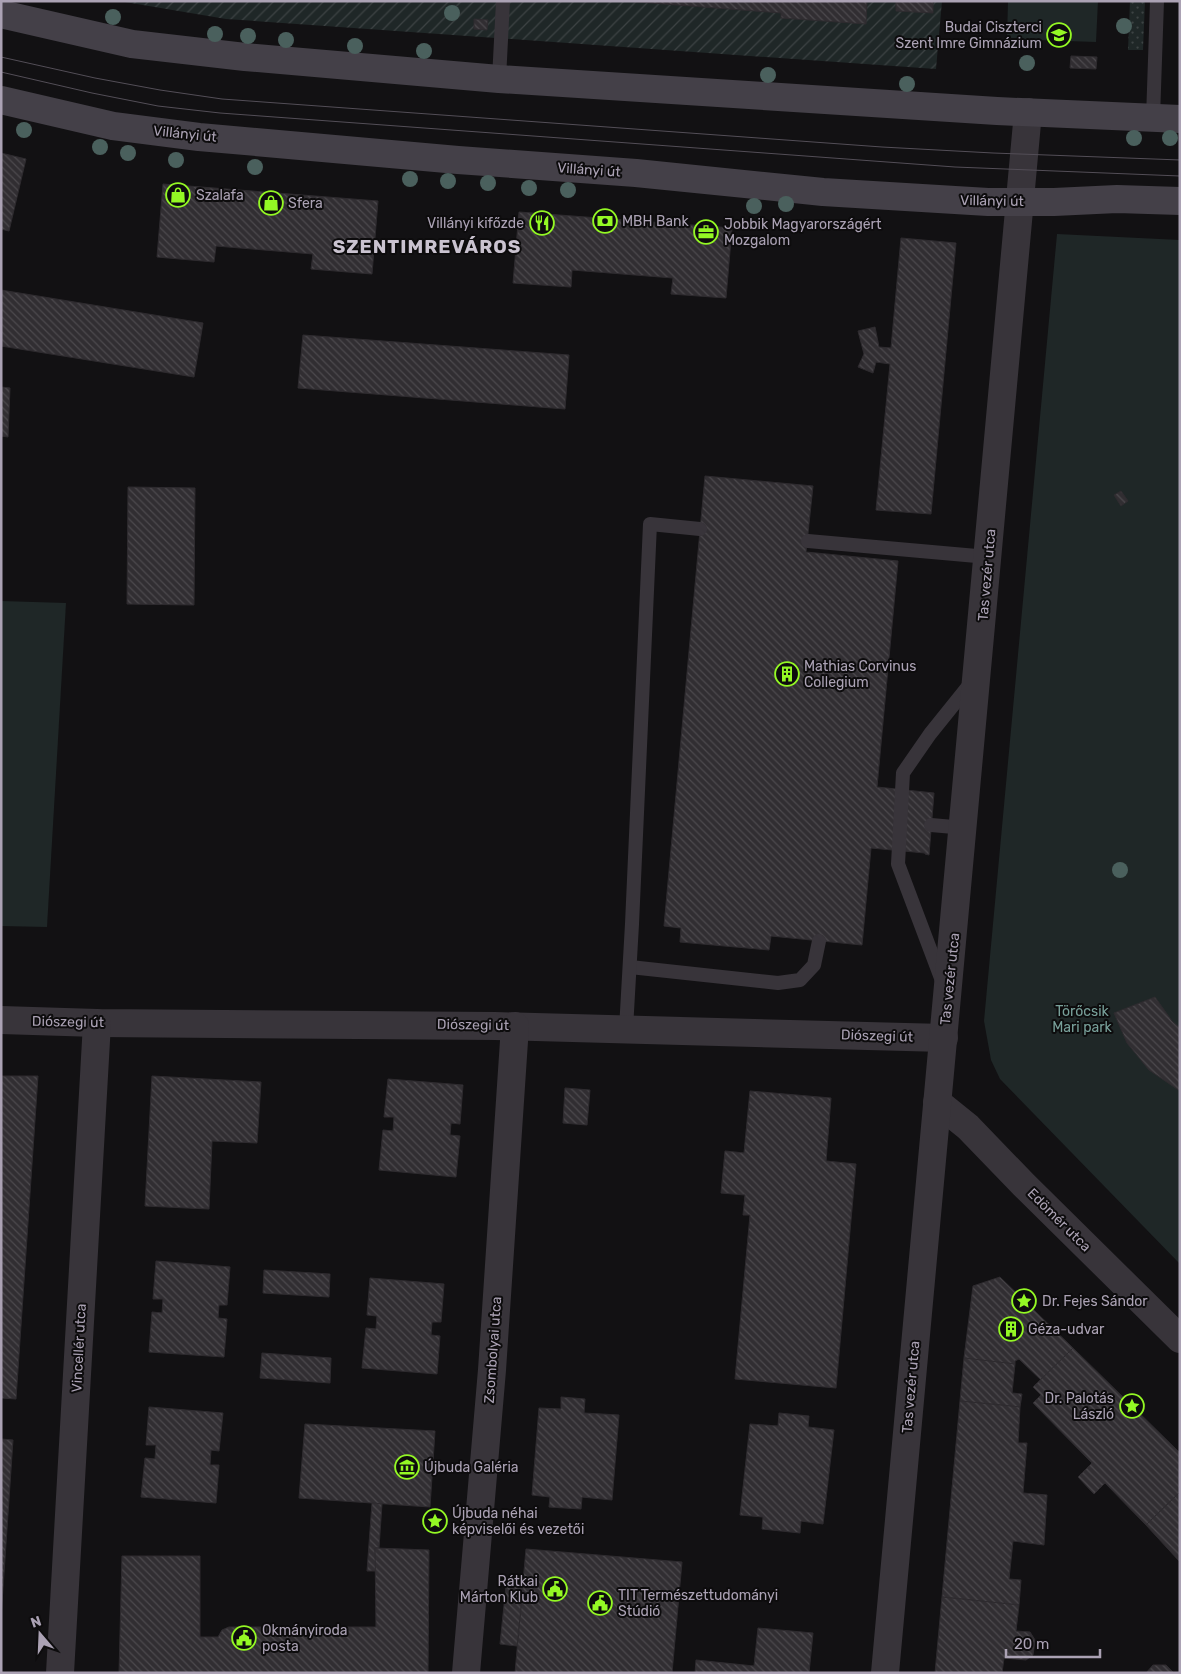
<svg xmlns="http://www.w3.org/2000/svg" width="1181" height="1674" viewBox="0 0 1181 1674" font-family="Rubik,sans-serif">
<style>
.grass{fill:url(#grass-dots)}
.park{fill:#1f2727}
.garden{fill:url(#garden-furrows)}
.building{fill:url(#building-back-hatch);stroke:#2e2b2f}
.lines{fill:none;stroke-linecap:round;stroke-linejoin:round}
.lane{stroke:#38343a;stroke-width:14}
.street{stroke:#38343a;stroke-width:28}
.secondary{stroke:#444048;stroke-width:28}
.tram{stroke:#534e57;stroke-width:1}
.tree{fill:#4a605d}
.labels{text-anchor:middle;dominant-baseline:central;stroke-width:4;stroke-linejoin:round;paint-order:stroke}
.poi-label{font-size:14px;fill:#aba2b4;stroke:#0d0c0d;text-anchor:start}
.street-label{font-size:14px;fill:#aba2b4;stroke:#0d0c0d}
.park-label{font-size:14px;fill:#78a09a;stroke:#0d0c0d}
.district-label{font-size:19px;font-weight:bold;letter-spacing:1px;fill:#cac3d0;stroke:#0d0c0d}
</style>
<defs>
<pattern id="grass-dots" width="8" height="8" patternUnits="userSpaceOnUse" patternTransform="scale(1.25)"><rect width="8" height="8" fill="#1f2727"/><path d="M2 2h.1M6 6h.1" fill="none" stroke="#3d4344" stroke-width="1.8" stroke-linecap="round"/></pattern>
<pattern id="garden-furrows" width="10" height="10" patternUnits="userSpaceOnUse" patternTransform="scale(1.25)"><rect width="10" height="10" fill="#1f2727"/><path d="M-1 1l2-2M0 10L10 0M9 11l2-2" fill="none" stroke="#3d4344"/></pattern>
<pattern id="building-back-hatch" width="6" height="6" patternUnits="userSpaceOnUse" patternTransform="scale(1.25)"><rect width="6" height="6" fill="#312e32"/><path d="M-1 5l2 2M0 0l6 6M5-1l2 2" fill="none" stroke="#4c494d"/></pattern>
</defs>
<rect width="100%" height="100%" fill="#121113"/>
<!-- grass -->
<path class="grass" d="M 1130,1 L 1145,1 L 1143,50 L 1128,50 Z"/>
<!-- park -->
<g class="park">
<path d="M 1008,1 L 1098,1 L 1096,42 L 1007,39 Z"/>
<path d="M 1057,234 L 1180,240 L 1180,1264 L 1000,1079 L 991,1060 L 984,1021 Z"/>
<path d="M 1,601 L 66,603 L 47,927 L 1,926 Z"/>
</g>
<!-- garden -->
<path class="garden" d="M 119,1 L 942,1 L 936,69 L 226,19 Z"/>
<!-- building -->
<g class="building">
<path d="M 625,1 L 867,1 L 866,24 L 781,18 L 781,13 Z"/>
<path d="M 896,1 L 933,1 L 933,13 L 896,11 Z"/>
<path d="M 474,19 L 488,20 L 487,30 L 474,29 Z"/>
<path d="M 1071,56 L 1097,57 L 1096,69 L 1070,68 Z"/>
<path d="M 1,153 L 26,159 L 9,231 L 1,229 Z"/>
<path d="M 163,184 L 378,201 L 372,274 L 311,269 L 313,254 L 216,246 L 214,262 L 157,257 Z"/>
<path d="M 519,212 L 732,228 L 726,298 L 671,294 L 673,278 L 572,270 L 571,287 L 513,283 Z"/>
<path d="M 901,238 L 956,243 L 931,514 L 876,510 L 890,364 L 876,362 L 873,373 L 858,367 L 864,354 L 858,331 L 875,327 L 879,347 L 891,348 Z"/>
<path d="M 1,290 L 203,323 L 194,377 L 1,346 Z"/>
<path d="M 303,335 L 569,355 L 565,409 L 298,388 Z"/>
<path d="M 1,387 L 10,388 L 8,437 L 1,436 Z"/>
<path d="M 705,476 L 813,486 L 806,552 L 898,561 L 877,787 L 934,793 L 929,855 L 925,854 L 925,853 L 871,848 L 862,945 L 771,936 L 769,950 L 680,942 L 681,928 L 664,926 Z"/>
<path d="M 128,487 L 195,488 L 194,605 L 127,604 Z"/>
<path d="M 1121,491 L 1128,501 L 1121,506 L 1114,495 Z"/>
<path d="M 1155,997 L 1172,1021 L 1180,1028 L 1180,1091 L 1149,1070 L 1127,1043 L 1114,1013 Z"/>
<path d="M 1,1076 L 38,1076 L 16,1399 L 1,1398 Z"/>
<path d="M 152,1076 L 261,1082 L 257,1143 L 212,1141 L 209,1209 L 145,1206 Z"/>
<path d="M 388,1079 L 463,1085 L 460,1124 L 451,1123 L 450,1135 L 460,1136 L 456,1177 L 379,1170 L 383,1130 L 393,1131 L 394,1117 L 384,1117 Z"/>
<path d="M 565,1088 L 590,1090 L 587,1125 L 563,1123 Z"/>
<path d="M 750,1091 L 831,1098 L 826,1161 L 856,1164 L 836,1388 L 735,1379 L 750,1215 L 743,1215 L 745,1195 L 721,1193 L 725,1151 L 744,1153 Z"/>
<path d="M 156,1261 L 230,1267 L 227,1305 L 219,1305 L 218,1318 L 227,1319 L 224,1357 L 149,1352 L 152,1312 L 162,1313 L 163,1299 L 153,1299 Z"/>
<path d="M 264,1270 L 330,1274 L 329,1297 L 263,1293 Z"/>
<path d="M 1000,1277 L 1073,1348 L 1041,1380 L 1019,1359 L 1015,1361 L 1015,1364 L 964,1358 L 973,1286 Z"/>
<path d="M 370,1278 L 444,1284 L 441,1322 L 432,1322 L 431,1335 L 440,1336 L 437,1374 L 362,1368 L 366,1328 L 376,1329 L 377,1316 L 367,1315 Z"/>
<path d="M 1073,1348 L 1180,1453 L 1180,1492 L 1146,1525 L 1105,1483 L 1094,1494 L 1078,1477 L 1092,1463 L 1033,1403 L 1041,1395 L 1033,1387 Z"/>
<path d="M 262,1353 L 331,1358 L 330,1383 L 260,1378 Z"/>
<path d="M 964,1358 L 1015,1364 L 1012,1393 L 1022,1394 L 1020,1407 L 960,1401 Z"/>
<path d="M 561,1397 L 585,1399 L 584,1413 L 619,1415 L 612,1500 L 582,1497 L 581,1509 L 549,1507 L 550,1497 L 532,1495 L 539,1408 L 561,1409 Z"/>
<path d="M 960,1401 L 1020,1407 L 1018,1443 L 1027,1443 L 1023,1493 L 1047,1495 L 1044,1545 L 1013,1541 L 1009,1579 L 1021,1580 L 1019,1605 L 942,1597 Z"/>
<path d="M 149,1407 L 223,1413 L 219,1451 L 211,1450 L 210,1465 L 219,1465 L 216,1503 L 141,1497 L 145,1458 L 155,1459 L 156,1445 L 146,1445 Z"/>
<path d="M 779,1413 L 809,1416 L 808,1427 L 834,1430 L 823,1524 L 801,1521 L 800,1533 L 762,1529 L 763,1517 L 740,1515 L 750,1424 L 778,1426 Z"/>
<path d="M 305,1424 L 435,1431 L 430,1507 L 299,1498 Z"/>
<path d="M 1,1439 L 13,1440 L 1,1618 Z"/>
<path d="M 1180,1492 L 1180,1562 L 1146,1525 Z"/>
<path d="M 372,1503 L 382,1504 L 379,1548 L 375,1548 L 376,1571 L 367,1571 Z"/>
<path d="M 375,1548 L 429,1550 L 428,1673 L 119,1673 L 122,1556 L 200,1556 L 200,1637 L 218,1637 L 222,1630 L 229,1627 L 376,1627 Z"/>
<path d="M 526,1549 L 682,1562 L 672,1673 L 515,1673 Z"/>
<path d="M 506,1586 L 523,1587 L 517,1646 L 500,1644 Z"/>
<path d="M 942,1597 L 1019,1605 L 1016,1631 L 1030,1632 L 1035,1640 L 1033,1655 L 1026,1660 L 1004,1658 L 1002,1673 L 935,1673 Z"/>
<path d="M 758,1628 L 813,1633 L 809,1673 L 695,1673 L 696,1660 L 754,1666 Z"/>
<path d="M 1153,1665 L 1166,1665 L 1174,1673 L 1146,1673 Z"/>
</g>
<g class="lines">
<!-- lane -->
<g class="lane">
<path d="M 499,79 L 503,1"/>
<path d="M 1153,118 L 1157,1"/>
<path d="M 808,541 L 988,557"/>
<path d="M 931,825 L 965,828"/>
<path d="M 630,967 L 778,983 L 800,980 L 814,965 L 819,941"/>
<path d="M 944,986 L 898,864 L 903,773 L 930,734 L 975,678"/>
<path d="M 626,1029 L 632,924 L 650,524 L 700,529"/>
</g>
<!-- street -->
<g class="street">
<path d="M 1,1020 L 97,1023 L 495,1026 L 944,1038"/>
<path d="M 937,1102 L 968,1127 L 1024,1185 L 1180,1339"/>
<path d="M 60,1673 L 97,1023"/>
<path d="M 466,1673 L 492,1370 L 515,1026"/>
<path d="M 885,1673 C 933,1153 985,633 1028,112"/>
</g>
<!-- secondary -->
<g class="secondary">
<path d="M 1,14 L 132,44 L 245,57 L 499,79 L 997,111 L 1180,119"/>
<path d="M 1,100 L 113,126 L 199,137 L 458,160 L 636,173 L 823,192 L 988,202 L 1054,202 L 1117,199 L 1180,201"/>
</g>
<!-- tram -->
<g class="tram">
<path d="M 1,57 L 95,78 L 160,90 L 222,99 L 882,147 L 993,153 L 1180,160"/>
<path d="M 1,72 L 92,93 L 158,106 L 220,113 L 955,167 L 1180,176"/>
</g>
</g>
<!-- trees -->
<g class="tree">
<circle cx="452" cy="13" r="8"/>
<circle cx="113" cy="17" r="8"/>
<circle cx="1124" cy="26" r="8"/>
<circle cx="215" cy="34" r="8"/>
<circle cx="248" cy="36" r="8"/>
<circle cx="286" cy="40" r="8"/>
<circle cx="355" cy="46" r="8"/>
<circle cx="424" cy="51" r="8"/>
<circle cx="1027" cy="63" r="8"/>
<circle cx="768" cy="75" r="8"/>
<circle cx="907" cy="84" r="8"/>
<circle cx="24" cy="130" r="8"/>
<circle cx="1134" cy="138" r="8"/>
<circle cx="1170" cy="138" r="8"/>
<circle cx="100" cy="147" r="8"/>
<circle cx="128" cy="153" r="8"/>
<circle cx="176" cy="160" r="8"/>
<circle cx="255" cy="167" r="8"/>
<circle cx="410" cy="179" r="8"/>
<circle cx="448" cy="181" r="8"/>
<circle cx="488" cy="183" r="8"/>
<circle cx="529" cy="188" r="8"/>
<circle cx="568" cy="190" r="8"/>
<circle cx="786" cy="204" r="8"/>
<circle cx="754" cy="206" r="8"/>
<circle cx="1120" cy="870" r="8"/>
</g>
<!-- icons -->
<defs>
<g id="school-ring" transform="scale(1.25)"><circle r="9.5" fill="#0d0c0d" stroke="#94f824" stroke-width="1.5"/><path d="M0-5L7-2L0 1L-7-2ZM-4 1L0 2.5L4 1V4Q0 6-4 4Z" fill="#94f824"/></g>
<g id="shop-ring" transform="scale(1.25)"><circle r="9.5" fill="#0d0c0d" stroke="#94f824" stroke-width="1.5"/><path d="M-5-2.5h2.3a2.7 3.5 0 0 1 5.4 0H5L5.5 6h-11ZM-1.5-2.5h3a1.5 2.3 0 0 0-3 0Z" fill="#94f824"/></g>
<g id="bank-ring" transform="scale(1.25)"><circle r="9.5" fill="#0d0c0d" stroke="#94f824" stroke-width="1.5"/><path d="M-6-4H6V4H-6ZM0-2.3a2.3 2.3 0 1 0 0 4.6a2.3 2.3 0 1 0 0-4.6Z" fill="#94f824"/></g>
<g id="restaurant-ring" transform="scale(1.25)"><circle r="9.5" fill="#0d0c0d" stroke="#94f824" stroke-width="1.5"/><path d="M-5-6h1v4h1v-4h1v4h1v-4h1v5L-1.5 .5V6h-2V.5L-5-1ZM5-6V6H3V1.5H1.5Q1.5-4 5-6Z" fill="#94f824"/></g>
<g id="office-ring" transform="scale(1.25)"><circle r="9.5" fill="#0d0c0d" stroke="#94f824" stroke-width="1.5"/><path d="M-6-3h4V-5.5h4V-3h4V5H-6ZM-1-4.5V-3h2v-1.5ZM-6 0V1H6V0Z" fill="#94f824"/></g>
<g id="building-ring" transform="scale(1.25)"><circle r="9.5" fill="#0d0c0d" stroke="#94f824" stroke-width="1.5"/><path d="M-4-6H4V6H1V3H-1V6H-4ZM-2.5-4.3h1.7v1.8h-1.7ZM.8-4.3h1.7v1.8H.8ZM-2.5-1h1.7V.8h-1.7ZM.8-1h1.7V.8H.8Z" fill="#94f824"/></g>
<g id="sight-ring" transform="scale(1.25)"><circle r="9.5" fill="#0d0c0d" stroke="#94f824" stroke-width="1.5"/><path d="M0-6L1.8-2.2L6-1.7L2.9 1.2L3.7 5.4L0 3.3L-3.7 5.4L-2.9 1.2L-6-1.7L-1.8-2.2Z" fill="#94f824"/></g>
<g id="museum-ring" transform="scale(1.25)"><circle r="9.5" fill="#0d0c0d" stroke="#94f824" stroke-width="1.5"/><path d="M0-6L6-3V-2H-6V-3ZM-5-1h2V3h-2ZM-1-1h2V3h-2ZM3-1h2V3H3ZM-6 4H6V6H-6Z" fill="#94f824"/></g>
<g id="civic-ring" transform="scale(1.25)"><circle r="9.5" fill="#0d0c0d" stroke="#94f824" stroke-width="1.5"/><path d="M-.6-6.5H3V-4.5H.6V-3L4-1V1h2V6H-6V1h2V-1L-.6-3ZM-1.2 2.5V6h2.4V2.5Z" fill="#94f824"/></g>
</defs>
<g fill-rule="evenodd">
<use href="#school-ring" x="1059" y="35"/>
<use href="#shop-ring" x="178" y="195"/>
<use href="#shop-ring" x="271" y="203"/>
<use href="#bank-ring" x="605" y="221"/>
<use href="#restaurant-ring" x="542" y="223"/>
<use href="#office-ring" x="706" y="232"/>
<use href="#building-ring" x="787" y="674"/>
<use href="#sight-ring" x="1024" y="1301"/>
<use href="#building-ring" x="1011" y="1329"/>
<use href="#sight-ring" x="1132" y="1406"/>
<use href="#museum-ring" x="407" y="1467"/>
<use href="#sight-ring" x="435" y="1521"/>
<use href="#civic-ring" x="555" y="1589"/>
<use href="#civic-ring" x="600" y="1603"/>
<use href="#civic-ring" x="244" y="1638"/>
</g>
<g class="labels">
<!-- poi labels -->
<g class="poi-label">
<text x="1042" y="27" text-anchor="end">Budai Ciszterci<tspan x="1042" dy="16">Szent Imre Gimnázium</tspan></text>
<text x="196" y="195">Szalafa</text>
<text x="288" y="203">Sfera</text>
<text x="622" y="221">MBH Bank</text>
<text x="524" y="223" text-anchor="end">Villányi kifőzde</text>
<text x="724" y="224">Jobbik Magyarországért<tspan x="724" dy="16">Mozgalom</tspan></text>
<text x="804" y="666">Mathias Corvinus<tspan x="804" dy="16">Collegium</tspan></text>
<text x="1042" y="1301">Dr. Fejes Sándor</text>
<text x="1028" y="1329">Géza-udvar</text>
<text x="1114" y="1398" text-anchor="end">Dr. Palotás<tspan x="1114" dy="16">László</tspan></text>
<text x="424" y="1467">Újbuda Galéria</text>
<text x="452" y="1513">Újbuda néhai<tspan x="452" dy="16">képviselői és vezetői</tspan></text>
<text x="538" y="1581" text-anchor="end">Rátkai<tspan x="538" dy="16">Márton Klub</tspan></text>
<text x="618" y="1595">TIT Természettudományi<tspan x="618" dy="16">Stúdió</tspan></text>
<text x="262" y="1630">Okmányiroda<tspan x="262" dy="16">posta</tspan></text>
</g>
<!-- street labels -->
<g class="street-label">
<text transform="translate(185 134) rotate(6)">Villányi út</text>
<text transform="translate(589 170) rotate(4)">Villányi út</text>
<text transform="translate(992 201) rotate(1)">Villányi út</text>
<text transform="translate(987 575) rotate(-85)">Tas vezér utca</text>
<text transform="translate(950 979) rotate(-84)">Tas vezér utca</text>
<text transform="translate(68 1022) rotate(1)">Diószegi út</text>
<text transform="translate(473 1025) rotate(1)">Diószegi út</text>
<text transform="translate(877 1036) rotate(2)">Diószegi út</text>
<text transform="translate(1059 1220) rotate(45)">Edömér utca</text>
<text transform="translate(79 1348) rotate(-87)">Vincellér utca</text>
<text transform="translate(493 1350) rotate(-86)">Zsombolyai utca</text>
<text transform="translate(911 1387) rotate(-85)">Tas vezér utca</text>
</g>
<!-- park labels -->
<g class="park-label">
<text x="1082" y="1011">Törőcsik<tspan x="1082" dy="16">Mari park</tspan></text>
</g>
<!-- district labels -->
<g class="district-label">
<text x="427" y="246">SZENTIMREVÁROS</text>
</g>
</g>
<!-- border -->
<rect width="1181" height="1674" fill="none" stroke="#aba2b4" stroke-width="5"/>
<!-- north arrow -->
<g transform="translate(40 1634) rotate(341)" stroke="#0d0c0d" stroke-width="4" paint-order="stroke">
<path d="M0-4L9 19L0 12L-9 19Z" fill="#aba2b4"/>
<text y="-8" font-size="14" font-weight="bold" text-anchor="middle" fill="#aba2b4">N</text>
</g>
<!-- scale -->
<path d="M1006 1649v8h94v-8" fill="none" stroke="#aba2b4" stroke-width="2.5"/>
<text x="1014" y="1649" font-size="15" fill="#aba2b4" stroke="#0d0c0d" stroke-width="4" paint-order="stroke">20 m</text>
</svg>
